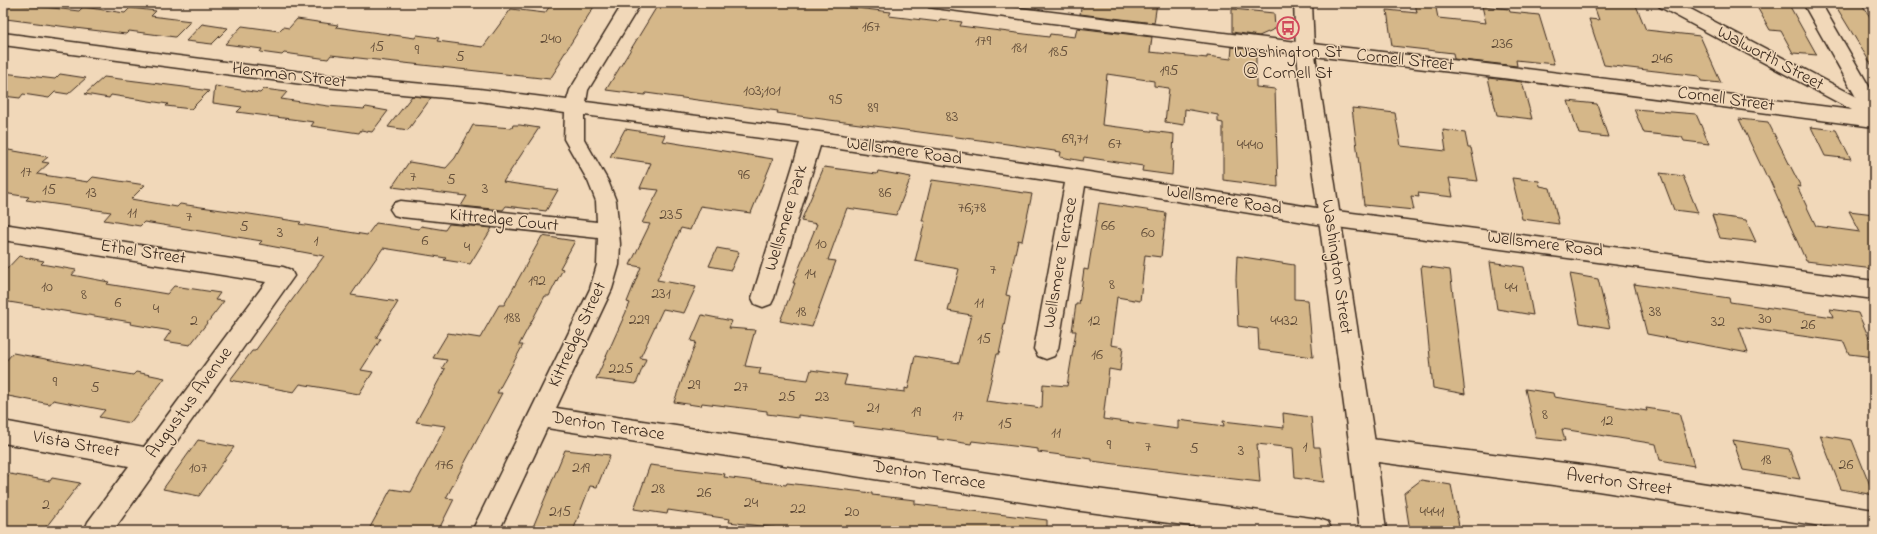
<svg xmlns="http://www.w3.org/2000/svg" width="1877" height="534" viewBox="0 0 1877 534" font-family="'Indie Flower',sans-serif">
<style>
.building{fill:#d5b789;stroke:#3b2a1e}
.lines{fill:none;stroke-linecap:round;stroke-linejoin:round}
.street-casing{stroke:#3b2a1e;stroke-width:3}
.secondary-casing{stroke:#3b2a1e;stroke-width:3}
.primary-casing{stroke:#3b2a1e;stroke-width:3}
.street{fill:#f1d8b9;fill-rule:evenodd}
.secondary{fill:#f1d8b9;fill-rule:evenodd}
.primary{fill:#f1d8b9;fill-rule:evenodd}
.labels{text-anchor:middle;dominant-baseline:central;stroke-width:3;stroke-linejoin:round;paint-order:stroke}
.number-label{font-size:16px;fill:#624d39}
.poi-label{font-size:18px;fill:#3b2a1e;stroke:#f1d8b9}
.street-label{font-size:18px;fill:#3b2a1e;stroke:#f1d8b9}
</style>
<rect width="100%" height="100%" fill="#f1d8b9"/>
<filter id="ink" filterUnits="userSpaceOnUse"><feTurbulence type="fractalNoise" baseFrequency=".025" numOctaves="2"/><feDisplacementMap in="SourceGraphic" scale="8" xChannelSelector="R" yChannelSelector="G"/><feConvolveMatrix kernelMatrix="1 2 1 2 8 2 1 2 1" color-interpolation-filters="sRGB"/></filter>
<g filter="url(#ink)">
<!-- building -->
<g class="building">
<path d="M 8,3 L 79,11 L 83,7 L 125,13 L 130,8 L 156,11 L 151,16 L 191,21 L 175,37 L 129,31 L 126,34 L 83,29 L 6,19 Z"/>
<path d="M 552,3 L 595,5 L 559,62 L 561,62 L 550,79 L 331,55 L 328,59 L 284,53 L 282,55 L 260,52 L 262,49 L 225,44 L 242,26 L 279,31 L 283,27 L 289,28 L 297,19 L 338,25 L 336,27 L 415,38 L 417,35 L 439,38 L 437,41 L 483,47 L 511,9 L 545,13 Z"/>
<path d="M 659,3 L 813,3 L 891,12 L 889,16 L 939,22 L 940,19 L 962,22 L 960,26 L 1049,37 L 1050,34 L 1075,37 L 1077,28 L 1152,37 L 1150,52 L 1207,58 L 1207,56 L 1231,59 L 1232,47 L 1256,50 L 1256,87 L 1275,89 L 1278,187 L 1223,180 L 1223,123 L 1218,122 L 1218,115 L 1185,109 L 1184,125 L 1165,122 L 1169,88 L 1154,86 L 1154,81 L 1107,74 L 1102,125 L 1174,134 L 1172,175 L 1142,171 L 1143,166 L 1084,157 L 1083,161 L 1060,157 L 1061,152 L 987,141 L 777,113 L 778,111 L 646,93 L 645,95 L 606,90 Z"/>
<path d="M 1082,3 L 1157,3 L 1154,23 L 1080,14 Z"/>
<path d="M 1415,3 L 1435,3 L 1438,18 L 1486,23 L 1482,6 L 1509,9 L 1510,12 L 1539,15 L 1554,64 L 1516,60 L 1517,66 L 1454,59 L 1453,53 L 1392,46 L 1387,10 L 1417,13 Z"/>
<path d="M 1593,3 L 1635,3 L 1646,30 L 1700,36 L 1721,83 L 1701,81 L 1699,76 L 1604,65 L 1589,19 L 1599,20 Z"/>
<path d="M 1759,3 L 1788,3 L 1817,55 L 1793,53 L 1781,31 L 1770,30 L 1757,7 L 1761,7 Z"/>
<path d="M 1834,3 L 1861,3 L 1874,23 L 1874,69 Z"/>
<path d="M 1232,9 L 1274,13 L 1275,29 L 1259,36 L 1232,32 Z"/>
<path d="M 202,24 L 228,28 L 212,44 L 186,41 Z"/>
<path d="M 3,73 L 55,79 L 60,74 L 86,78 L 68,94 L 55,92 L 49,98 L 23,94 L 20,98 L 3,96 Z"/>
<path d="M 104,77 L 184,87 L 209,91 L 191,109 L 166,106 L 168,104 L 111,95 L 109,98 L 85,94 Z"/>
<path d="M 1488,78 L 1522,82 L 1532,119 L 1497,115 Z"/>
<path d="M 215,86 L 260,93 L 264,89 L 287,92 L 281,99 L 328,106 L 364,109 L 366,107 L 388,111 L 372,132 L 361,130 L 359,133 L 311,126 L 314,122 L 237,112 L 242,107 L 213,103 Z"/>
<path d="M 412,96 L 431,98 L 408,130 L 388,127 Z"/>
<path d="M 1568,101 L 1597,104 L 1608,137 L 1579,134 Z"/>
<path d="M 1352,108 L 1395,113 L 1401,146 L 1446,151 L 1443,130 L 1465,133 L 1468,148 L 1471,148 L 1478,181 L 1449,178 L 1453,197 L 1418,193 L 1419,197 L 1411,196 L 1414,210 L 1364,205 Z"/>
<path d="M 1634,109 L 1696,114 L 1709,144 L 1684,141 L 1682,137 L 1644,133 Z"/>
<path d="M 1739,119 L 1768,122 L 1801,187 L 1797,186 L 1816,226 L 1860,232 L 1849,211 L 1874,214 L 1874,269 L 1806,261 L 1768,176 L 1766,176 Z"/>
<path d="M 473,125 L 512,128 L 513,125 L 520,125 L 539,128 L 503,182 L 558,190 L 546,211 L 506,206 L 503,210 L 461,206 L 467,196 L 392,187 L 409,162 L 446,168 L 455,158 Z"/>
<path d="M 1811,127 L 1836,130 L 1851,159 L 1825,156 Z"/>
<path d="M 625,129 L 665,135 L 662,141 L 773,159 L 751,213 L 700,206 L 690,230 L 681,228 L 657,280 L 696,287 L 684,313 L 663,309 L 640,358 L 646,359 L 636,384 L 596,379 L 630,303 L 627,302 L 641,267 L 630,265 L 650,224 L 642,223 L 659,190 L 640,188 L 651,163 L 610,157 Z"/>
<path d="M 3,149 L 48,157 L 42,162 L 49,163 L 37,174 L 88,182 L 93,177 L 145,185 L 131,199 L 177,207 L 180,204 L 243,213 L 301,222 L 299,224 L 367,235 L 376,223 L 419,229 L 421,226 L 445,230 L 449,224 L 492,228 L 470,264 L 444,260 L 446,258 L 383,248 L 351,295 L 398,302 L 376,338 L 381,339 L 361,370 L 373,372 L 359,394 L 300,384 L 294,392 L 230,380 L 252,351 L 255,351 L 324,256 L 259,244 L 262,241 L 144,222 L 140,226 L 104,220 L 111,212 L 26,200 L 29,197 L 3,193 Z"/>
<path d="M 824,167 L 877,174 L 878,171 L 911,177 L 896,215 L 847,208 L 828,260 L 836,261 L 812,327 L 780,321 L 795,283 L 793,283 L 817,224 L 801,221 Z"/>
<path d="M 1660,173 L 1683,176 L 1698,213 L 1674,210 Z"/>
<path d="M 1512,178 L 1539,181 L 1540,186 L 1550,188 L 1559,224 L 1522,219 Z"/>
<path d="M 932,180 L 1032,194 L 1022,241 L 1018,240 L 1006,295 L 1010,296 L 1003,330 L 1004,331 L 999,354 L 997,354 L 986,401 L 1042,408 L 1043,384 L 1067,386 L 1076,331 L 1072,331 L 1076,304 L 1079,304 L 1084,269 L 1088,270 L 1099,203 L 1166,213 L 1161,257 L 1145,255 L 1140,301 L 1117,297 L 1111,345 L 1123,347 L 1120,371 L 1109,369 L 1103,419 L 1178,429 L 1178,420 L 1224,426 L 1223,421 L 1284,428 L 1283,413 L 1311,417 L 1314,447 L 1320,447 L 1324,482 L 1295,478 L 1293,448 L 1257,444 L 1260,482 L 1131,467 L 1131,466 L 1092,461 L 1092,459 L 1038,452 L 1038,449 L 972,441 L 971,444 L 937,439 L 938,437 L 853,426 L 854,422 L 798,415 L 798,418 L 767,414 L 767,411 L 702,403 L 701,406 L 674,402 L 696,342 L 691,341 L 702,315 L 732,321 L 729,328 L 755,330 L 745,366 L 761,368 L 759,374 L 808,380 L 811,370 L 847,375 L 844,385 L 905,392 L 905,388 L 908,389 L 915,356 L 959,363 L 971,315 L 948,311 L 959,269 L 915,261 L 925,221 L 922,221 Z"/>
<path d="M 1712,215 L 1746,220 L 1756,242 L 1720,238 Z"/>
<path d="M 542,236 L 575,241 L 560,268 L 563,269 L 549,296 L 545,296 L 519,345 L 523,345 L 497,393 L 502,393 L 446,498 L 454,499 L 438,531 L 368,531 L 391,489 L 411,492 L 446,426 L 416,422 L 445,369 L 442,368 L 447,360 L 433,358 L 448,333 L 480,338 L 499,305 L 504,305 Z"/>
<path d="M 717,248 L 739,252 L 731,270 L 709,266 Z"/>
<path d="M 19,256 L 44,261 L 41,264 L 76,270 L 72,275 L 109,282 L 107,284 L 167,294 L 174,286 L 220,293 L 215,300 L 224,301 L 190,345 L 164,341 L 171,331 L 130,324 L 131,322 L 3,301 L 3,273 Z"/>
<path d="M 1237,256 L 1294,265 L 1294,299 L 1308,300 L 1313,357 L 1259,350 L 1258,329 L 1238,326 L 1236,279 Z"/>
<path d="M 1490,262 L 1524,267 L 1533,315 L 1497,309 Z"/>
<path d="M 1421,266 L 1450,270 L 1465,394 L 1433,388 Z"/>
<path d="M 1570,274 L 1598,279 L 1610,328 L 1580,323 Z"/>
<path d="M 1634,284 L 1729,298 L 1730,302 L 1833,317 L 1830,309 L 1858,313 L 1874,349 L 1874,357 L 1849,354 L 1844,342 L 1739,327 L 1748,353 L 1647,334 Z"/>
<path d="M 13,353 L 133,375 L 136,372 L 165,378 L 130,423 L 99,417 L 105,410 L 53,400 L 50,404 L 3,395 L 3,364 Z"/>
<path d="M 1525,389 L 1553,393 L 1554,397 L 1647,411 L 1646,408 L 1679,413 L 1694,466 L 1660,460 L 1656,444 L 1562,429 L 1565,441 L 1536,438 Z"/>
<path d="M 1820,435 L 1852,440 L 1874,495 L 1841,489 Z"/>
<path d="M 198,440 L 234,447 L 199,496 L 163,489 Z"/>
<path d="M 1733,440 L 1789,449 L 1800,479 L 1743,470 Z"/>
<path d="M 565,450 L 610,455 L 597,487 L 590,486 L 573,531 L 533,527 Z"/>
<path d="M 650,465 L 725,474 L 724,477 L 786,485 L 787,483 L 872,493 L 872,495 L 915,500 L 915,504 L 1047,520 L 1047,531 L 774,531 L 775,528 L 729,522 L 730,519 L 668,510 L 667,514 L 634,509 Z"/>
<path d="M 10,474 L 50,481 L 52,478 L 80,483 L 43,531 L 30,531 L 3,526 L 3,482 Z"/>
<path d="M 1421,480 L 1451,485 L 1460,531 L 1410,531 L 1404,493 Z"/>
</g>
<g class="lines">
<!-- street casing -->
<g class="street-casing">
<g id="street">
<path d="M 623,3 L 641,3 L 588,90 L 586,102 L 792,128 L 1076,170 L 1329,210 L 1874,281 L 1874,299 L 1329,226 L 1085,186 L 1058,349 L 1054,356 L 1046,359 L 1038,356 L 1034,349 L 1065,183 L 820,146 L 774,298 L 771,304 L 763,307 L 755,304 L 752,298 L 800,143 L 584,115 L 584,139 L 608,181 L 616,201 L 620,244 L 619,265 L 612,289 L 556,408 L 1067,485 L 1319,519 L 1328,522 L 1332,531 L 1228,531 L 1067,509 L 547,428 L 499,531 L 472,531 L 590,289 L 597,265 L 598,238 L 401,217 L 394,215 L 390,209 L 394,203 L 401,201 L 597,222 L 596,201 L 588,181 L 564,139 L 565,113 L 479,101 L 325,87 L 3,45 L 3,33 L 325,75 L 479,89 L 567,100 L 570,90 Z"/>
<path d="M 926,3 L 979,3 L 1305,43 L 1311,45 L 1314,49 L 1311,53 L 1305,55 L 935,8 L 929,7 Z"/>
<path d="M 1803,3 L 1821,3 L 1874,95 L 1874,114 L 1867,112 L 1861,106 Z"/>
<path d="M 3,224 L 283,267 L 291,270 L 294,276 L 113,531 L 84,531 L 88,522 L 129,466 L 3,443 L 3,421 L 144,447 L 266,282 L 3,240 Z"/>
<path d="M 1363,438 L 1598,467 L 1874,510 L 1874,531 L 1853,531 L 1598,491 L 1363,460 L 1354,457 L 1350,449 L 1354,441 Z"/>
</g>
</g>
<!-- secondary casing -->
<g class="secondary-casing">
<path id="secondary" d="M 1657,3 L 1679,3 L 1874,106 L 1874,127 L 1503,78 L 1305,55 L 1299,53 L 1296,49 L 1299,45 L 1305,43 L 1503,66 L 1852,110 L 1660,7 Z"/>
</g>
<!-- primary casing -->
<g class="primary-casing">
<path id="primary" d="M 1294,3 L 1312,3 L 1314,49 L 1376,449 L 1386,531 L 1360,531 L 1350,449 L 1296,49 Z"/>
</g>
<!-- street -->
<use href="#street" class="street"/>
<!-- secondary -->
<use href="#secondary" class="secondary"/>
<!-- primary -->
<use href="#primary" class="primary"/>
</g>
</g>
<!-- icons -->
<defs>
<g id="bus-ring" transform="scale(1.15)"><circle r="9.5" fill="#f1d8b9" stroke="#d1495b" stroke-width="1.5"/><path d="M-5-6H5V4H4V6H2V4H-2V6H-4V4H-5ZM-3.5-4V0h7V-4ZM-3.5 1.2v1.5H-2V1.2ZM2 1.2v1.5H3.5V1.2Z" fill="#d1495b"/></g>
</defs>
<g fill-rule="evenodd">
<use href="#bus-ring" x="1288" y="28"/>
</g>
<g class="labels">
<!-- number labels -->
<g class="number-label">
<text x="871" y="27">167</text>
<text x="551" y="39">240</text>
<text x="983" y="41">179</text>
<text x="1502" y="44">236</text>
<text x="377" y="47">15</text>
<text x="1019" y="48">181</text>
<text x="417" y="50">9</text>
<text x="1058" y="52">185</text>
<text x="460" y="57">5</text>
<text x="1662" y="59">246</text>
<text x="1169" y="71">195</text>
<text x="762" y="91">103;101</text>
<text x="836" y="100">95</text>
<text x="873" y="108">89</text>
<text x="952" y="117">83</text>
<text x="1075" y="139">69,71</text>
<text x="1115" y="144">67</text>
<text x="1250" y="145">4440</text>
<text x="26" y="172">17</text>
<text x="744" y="175">96</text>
<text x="413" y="177">7</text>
<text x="451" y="180">5</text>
<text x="485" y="189">3</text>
<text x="49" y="190">15</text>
<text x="91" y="193">13</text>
<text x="885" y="193">86</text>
<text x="972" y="208">76;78</text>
<text x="132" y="213">11</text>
<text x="671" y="215">235</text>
<text x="189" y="217">7</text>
<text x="1108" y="226">66</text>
<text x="244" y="227">5</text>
<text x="280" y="233">3</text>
<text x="1148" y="233">60</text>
<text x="316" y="241">1</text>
<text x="425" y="241">6</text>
<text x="821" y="244">10</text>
<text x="467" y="247">4</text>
<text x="993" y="270">7</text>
<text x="810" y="274">14</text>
<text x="537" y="281">192</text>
<text x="1112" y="285">8</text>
<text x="47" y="287">10</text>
<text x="1511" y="288">44</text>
<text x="661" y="294">231</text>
<text x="84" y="295">8</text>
<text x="118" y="303">6</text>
<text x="979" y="303">11</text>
<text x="156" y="309">4</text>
<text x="801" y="312">18</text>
<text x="1655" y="312">38</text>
<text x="512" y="318">188</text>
<text x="1765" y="319">30</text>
<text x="639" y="320">229</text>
<text x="194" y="321">2</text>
<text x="1094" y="321">12</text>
<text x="1284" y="321">4432</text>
<text x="1718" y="322">32</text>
<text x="1808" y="325">26</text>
<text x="984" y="339">15</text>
<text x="1097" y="355">16</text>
<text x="621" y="369">225</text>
<text x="55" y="382">9</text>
<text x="694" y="385">29</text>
<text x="741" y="387">27</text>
<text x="95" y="388">5</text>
<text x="787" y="397">25</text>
<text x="822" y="397">23</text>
<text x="873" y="408">21</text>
<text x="916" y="412">19</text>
<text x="1545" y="415">8</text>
<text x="958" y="416">17</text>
<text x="1607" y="421">12</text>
<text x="1005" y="424">15</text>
<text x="1056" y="433">11</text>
<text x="1109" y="445">9</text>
<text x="1148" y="447">7</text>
<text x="1305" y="447">1</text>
<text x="1194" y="449">5</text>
<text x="1241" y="451">3</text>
<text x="1766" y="460">18</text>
<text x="444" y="465">176</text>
<text x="1846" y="465">26</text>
<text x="198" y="468">107</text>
<text x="581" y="468">219</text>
<text x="658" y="489">28</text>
<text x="704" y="493">26</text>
<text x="751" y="503">24</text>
<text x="46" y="505">2</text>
<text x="798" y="509">22</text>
<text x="560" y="512">215</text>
<text x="852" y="512">20</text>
<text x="1432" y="512">4441</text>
</g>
<!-- poi labels -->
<g class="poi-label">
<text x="1288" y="53">Washington St<tspan x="1288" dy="21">@ Cornell St</tspan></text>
</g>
<!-- street labels -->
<g class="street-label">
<text transform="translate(1770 59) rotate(28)">Walworth Street</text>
<text transform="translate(1405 61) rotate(6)">Cornell Street</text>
<text transform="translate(289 76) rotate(7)">Hemman Street</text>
<text transform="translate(1726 100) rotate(8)">Cornell Street</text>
<text transform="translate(904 152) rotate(8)">Wellsmere Road</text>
<text transform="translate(1224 201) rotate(9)">Wellsmere Road</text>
<text transform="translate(787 218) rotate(-73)">Wellsmere Park</text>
<text transform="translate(504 221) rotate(6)">Kittredge Court</text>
<text transform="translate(1545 245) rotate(7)">Wellsmere Road</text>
<text transform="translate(143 253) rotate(9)">Ethel Street</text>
<text transform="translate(1061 263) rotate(-80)">Wellsmere Terrace</text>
<text transform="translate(1336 267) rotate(82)">Washington Street</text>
<text transform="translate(578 335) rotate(-65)">Kittredge Street</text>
<text transform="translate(190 403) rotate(-54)">Augustus Avenue</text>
<text transform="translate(608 427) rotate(9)">Denton Terrace</text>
<text transform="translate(76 445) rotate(10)">Vista Street</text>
<text transform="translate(929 476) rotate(9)">Denton Terrace</text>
<text transform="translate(1619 483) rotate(8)">Averton Street</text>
</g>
</g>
<!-- margin -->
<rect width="1877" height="534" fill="none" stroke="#f1d8b9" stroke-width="16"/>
<rect x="8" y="8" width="1861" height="518" fill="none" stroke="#3b2a1e" stroke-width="1.5" filter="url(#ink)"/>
</svg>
